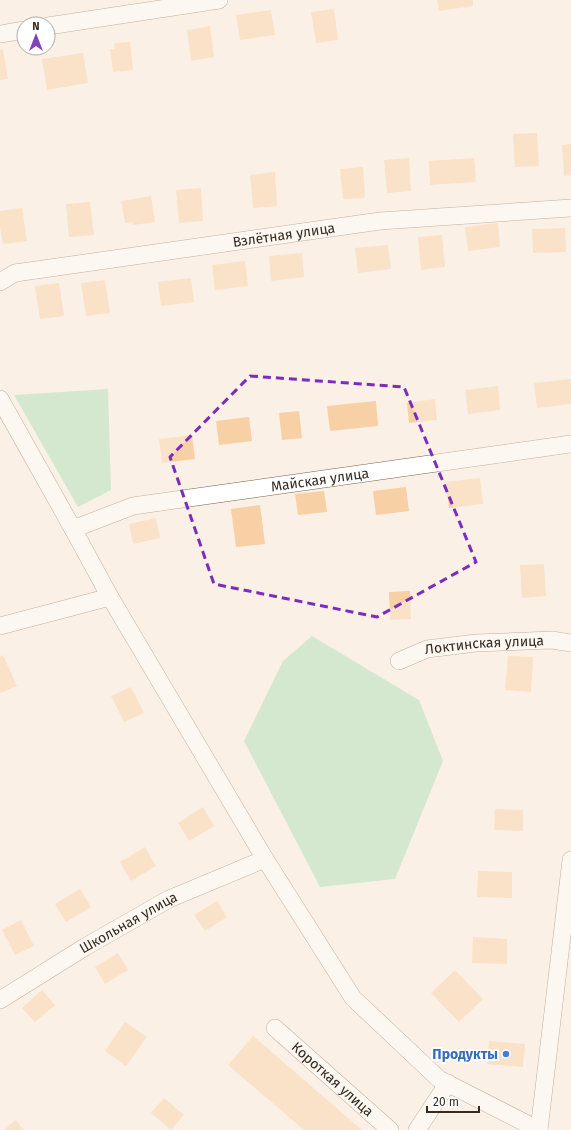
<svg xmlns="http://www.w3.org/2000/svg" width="571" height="1130" viewBox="0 0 571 1130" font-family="'Fira Sans',sans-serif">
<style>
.green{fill:#a4ddb7}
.building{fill:#f7d0a5}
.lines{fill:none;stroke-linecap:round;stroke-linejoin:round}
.minor-casing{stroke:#7a634a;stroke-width:18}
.minor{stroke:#fff;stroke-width:17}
.marked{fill:none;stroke:#7b2cbf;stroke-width:3;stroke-dasharray:8 5;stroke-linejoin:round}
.shop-dot{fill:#3f7fe0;stroke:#fff;stroke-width:1.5}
.labels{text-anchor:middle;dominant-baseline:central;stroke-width:4;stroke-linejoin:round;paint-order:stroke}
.street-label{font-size:14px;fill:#352b20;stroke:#fff}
.shop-label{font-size:14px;font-weight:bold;fill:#366cbe;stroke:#fff;text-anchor:end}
</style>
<rect width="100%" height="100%" fill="#fbf0e5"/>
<!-- green -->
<g class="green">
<path d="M 108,389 L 111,490 L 78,507 L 14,395 Z"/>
<path d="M 312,636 L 419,700 L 443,761 L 395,879 L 320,887 L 244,741 L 283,661 Z"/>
</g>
<!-- building -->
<g class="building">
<path d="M 437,0 L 473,0 L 473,6 L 439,11 Z"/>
<path d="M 334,9 L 338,40 L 316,43 L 311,12 Z"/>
<path d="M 271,10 L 275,35 L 240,40 L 236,15 Z"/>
<path d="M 210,26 L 214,57 L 191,61 L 187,30 Z"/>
<path d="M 130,42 L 133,70 L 113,72 L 110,49 L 115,49 L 114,43 Z"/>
<path d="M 3,49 L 8,79 L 0,80 L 0,50 Z"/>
<path d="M 83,53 L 88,83 L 47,90 L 42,59 Z"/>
<path d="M 537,133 L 539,166 L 515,167 L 513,134 Z"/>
<path d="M 571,144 L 571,175 L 564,176 L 562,145 Z"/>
<path d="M 409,158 L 411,191 L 387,193 L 384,160 Z"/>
<path d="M 474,158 L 476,182 L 430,185 L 429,161 Z"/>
<path d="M 363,167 L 365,198 L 343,199 L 340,169 Z"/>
<path d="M 275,172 L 277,206 L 253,208 L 250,175 Z"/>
<path d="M 201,188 L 203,221 L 179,223 L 176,190 Z"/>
<path d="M 151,196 L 155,222 L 133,225 L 133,222 L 125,223 L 121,201 Z"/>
<path d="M 90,202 L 94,235 L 69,237 L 66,204 Z"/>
<path d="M 22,208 L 27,241 L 3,244 L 0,227 L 0,211 Z"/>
<path d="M 498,223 L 500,247 L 468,251 L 465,227 Z"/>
<path d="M 565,228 L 566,252 L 533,253 L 532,229 Z"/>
<path d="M 442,235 L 445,267 L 421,270 L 418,237 Z"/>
<path d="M 388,245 L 391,269 L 358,273 L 355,248 Z"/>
<path d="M 302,253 L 304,277 L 271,281 L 269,256 Z"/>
<path d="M 245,261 L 248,286 L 215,290 L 212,265 Z"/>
<path d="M 191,278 L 194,302 L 161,306 L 158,282 Z"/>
<path d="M 105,280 L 110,313 L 86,316 L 81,283 Z"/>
<path d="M 59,283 L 64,316 L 40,319 L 35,286 Z"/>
<path d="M 571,379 L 571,404 L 537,408 L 534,383 Z"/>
<path d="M 498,386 L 500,410 L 468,414 L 465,390 Z"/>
<path d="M 435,399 L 437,420 L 409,423 L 407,403 Z"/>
<path d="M 376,401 L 378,426 L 330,431 L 327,406 Z"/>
<path d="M 299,411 L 302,438 L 282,440 L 279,413 Z"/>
<path d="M 249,417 L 252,441 L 219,445 L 216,421 Z"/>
<path d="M 192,435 L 195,459 L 162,463 L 159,439 Z"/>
<path d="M 480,478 L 483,504 L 449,508 L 446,482 Z"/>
<path d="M 406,487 L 409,511 L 376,515 L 373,491 Z"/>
<path d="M 324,491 L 327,512 L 298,515 L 295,494 Z"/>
<path d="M 260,505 L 265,544 L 236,547 L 231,509 Z"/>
<path d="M 156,518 L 160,538 L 133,544 L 129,524 Z"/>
<path d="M 544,564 L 546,596 L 522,598 L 520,565 Z"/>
<path d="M 410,591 L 411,619 L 390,620 L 389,592 Z"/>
<path d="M 3,655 L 17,686 L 0,693 L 0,657 Z"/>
<path d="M 508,656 L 533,657 L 531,692 L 505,690 Z"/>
<path d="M 131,687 L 144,713 L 124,722 L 111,696 Z"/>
<path d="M 203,807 L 214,826 L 189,841 L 178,823 Z"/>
<path d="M 495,809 L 523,810 L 523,831 L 494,830 Z"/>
<path d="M 145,847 L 156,866 L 131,881 L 120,862 Z"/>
<path d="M 478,871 L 512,872 L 512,898 L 477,897 Z"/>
<path d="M 80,889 L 91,907 L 66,922 L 55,904 Z"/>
<path d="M 217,901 L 227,917 L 205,931 L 194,915 Z"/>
<path d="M 21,920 L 34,946 L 15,955 L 2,930 Z"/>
<path d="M 473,937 L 507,939 L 507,964 L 472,963 Z"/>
<path d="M 118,953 L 128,970 L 105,984 L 95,967 Z"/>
<path d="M 455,970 L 483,999 L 459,1022 L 431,993 Z"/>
<path d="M 42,990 L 55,1005 L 35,1022 L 22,1008 Z"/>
<path d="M 125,1022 L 147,1037 L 126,1066 L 105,1051 Z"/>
<path d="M 253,1036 L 362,1130 L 304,1130 L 228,1065 Z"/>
<path d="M 489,1041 L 525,1044 L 523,1067 L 487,1064 Z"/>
<path d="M 164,1098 L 184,1115 L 171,1130 L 151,1113 Z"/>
<path d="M 16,1120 L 24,1130 L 4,1130 Z"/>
</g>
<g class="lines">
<!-- minor casing -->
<g class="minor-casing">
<g id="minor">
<path d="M 48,26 L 219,0"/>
<path d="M 0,34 L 24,30"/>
<path id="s1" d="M 0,282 L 15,273 L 380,221 L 571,208"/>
<path d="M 0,399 L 73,529 L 110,597 L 265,859 L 353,998 L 439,1079 L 539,1130"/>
<path id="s2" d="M 73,529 L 133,506 L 571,444"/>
<path d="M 0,626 L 110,597"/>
<path id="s3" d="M 399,661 L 427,649 L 476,643 L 552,640 L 571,643"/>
<path id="s4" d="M 0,1000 L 85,947 L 169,899 L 265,859"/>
<path id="s5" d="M 275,1028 L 390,1130"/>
<path d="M 417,1130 L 448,1083"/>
<path d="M 539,1130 L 571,860"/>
</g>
</g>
<!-- minor -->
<use href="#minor" class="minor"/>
</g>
<!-- marked area -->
<path d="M0 0H571V1130H0ZM 250,376 L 404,387 L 476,562 L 377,617 L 214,584 L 170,457 Z" fill="#fbf0e5" fill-opacity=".55" fill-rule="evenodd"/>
<path class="marked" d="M 250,376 L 404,387 L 476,562 L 377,617 L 214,584 L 170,457 Z"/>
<!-- markers -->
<circle class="shop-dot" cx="506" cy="1054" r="4"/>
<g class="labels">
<!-- street labels -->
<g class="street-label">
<text stroke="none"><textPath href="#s1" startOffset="289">Взлётная улица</textPath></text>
<text stroke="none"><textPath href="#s2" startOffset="253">Майская улица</textPath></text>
<text stroke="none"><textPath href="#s3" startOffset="88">Локтинская улица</textPath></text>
<text stroke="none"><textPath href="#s4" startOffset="150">Школьная улица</textPath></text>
<text stroke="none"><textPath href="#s5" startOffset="77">Короткая улица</textPath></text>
</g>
<!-- shop labels -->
<g class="shop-label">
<text x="498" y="1054">Продукты</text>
</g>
</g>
<!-- north arrow -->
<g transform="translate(36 36)"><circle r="19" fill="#ffffff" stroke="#aeaaa6"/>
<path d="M0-3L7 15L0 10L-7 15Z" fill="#8343b8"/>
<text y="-6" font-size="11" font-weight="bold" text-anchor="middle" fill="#352b20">N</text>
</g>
<!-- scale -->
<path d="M427 1106v6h52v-6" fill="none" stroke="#352b20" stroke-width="2"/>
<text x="433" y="1106" font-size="12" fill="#352b20" stroke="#ffffff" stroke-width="3" paint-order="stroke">20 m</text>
</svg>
